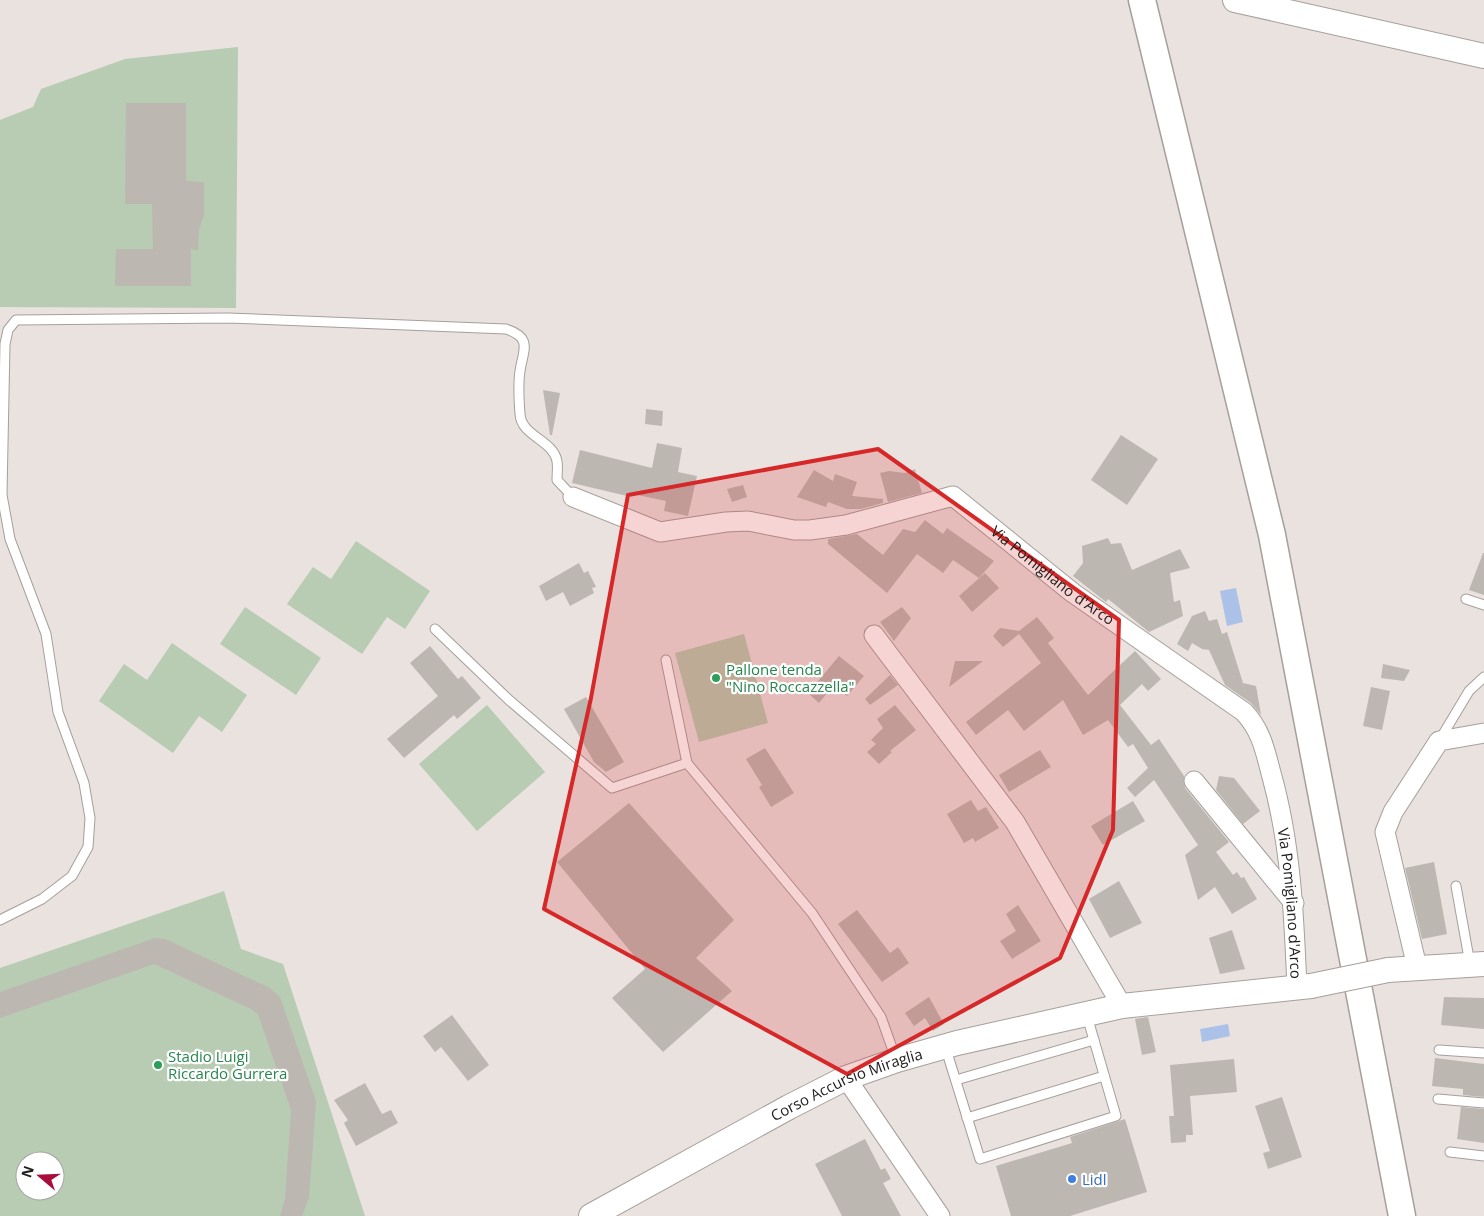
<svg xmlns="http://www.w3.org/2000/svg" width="1484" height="1216" viewBox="0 0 1484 1216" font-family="'Open Sans',sans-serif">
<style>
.green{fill:#b7ccb2;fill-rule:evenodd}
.water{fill:#abc1e8}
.building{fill:#bdb7b2}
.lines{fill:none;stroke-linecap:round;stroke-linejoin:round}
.service-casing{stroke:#a69f9c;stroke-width:11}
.minor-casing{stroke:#a69f9c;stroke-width:21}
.tertiary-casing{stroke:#a69f9c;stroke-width:26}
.secondary-casing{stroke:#a69f9c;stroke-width:29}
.service{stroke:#fff;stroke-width:9}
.minor{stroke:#fff;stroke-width:19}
.tertiary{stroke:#fff;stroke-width:24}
.secondary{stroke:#fff;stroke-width:26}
.tertiary-bridge-casing{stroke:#a69f9c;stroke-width:26;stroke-linecap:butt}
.tertiary-bridge{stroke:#fff;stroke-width:24}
.marked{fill:#d62828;fill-opacity:0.2;stroke:#d62828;stroke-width:4;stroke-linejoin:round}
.leisure-dot{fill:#2e9e5b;stroke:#fff;stroke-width:2}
.shop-dot{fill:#3f7fe0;stroke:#fff;stroke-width:2}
.labels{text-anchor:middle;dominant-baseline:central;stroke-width:4.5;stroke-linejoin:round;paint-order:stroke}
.street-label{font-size:15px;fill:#23201f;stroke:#fff}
.leisure-label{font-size:15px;fill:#27864d;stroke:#fff;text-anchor:start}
.shop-label{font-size:15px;fill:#366cbe;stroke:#fff;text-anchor:start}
</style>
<rect width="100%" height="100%" fill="#e9e2de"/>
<!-- green -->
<g class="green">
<path d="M 238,47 L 236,308 L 0,307 L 0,120 L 33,107 L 41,89 L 125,59 Z"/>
<path d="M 356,541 L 430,591 L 405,629 L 387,617 L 362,654 L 287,604 L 313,567 L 331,579 Z"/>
<path d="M 245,607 L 321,658 L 296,695 L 220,644 Z"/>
<path d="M 744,634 L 768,723 L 699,742 L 675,653 Z"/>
<path d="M 172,643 L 247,695 L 222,732 L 199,716 L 173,753 L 99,701 L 124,664 L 147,680 Z"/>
<path d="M 487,705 L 545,772 L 477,831 L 419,764 Z"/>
<path d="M 224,891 L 241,949 L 283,964 L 365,1216 L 0,1216 L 0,968 ZM 25,1161 L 55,1161 L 55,1191 L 25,1191 Z"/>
</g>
<!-- water -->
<g class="water">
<path d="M 1236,588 L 1243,622 L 1227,626 L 1220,591 Z"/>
<path d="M 1228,1024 L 1230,1036 L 1202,1042 L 1200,1029 Z"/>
</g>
<!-- building -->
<g class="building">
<path d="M 126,103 L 186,103 L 186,181 L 204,182 L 204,215 L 199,229 L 198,250 L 191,249 L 191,286 L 115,286 L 116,249 L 153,249 L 152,204 L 125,204 Z"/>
<path d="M 543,390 L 560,393 L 552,435 L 550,435 Z"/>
<path d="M 646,409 L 663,411 L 662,426 L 645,424 Z"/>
<path d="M 1121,435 L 1158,459 L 1127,505 L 1091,480 Z"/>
<path d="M 657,443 L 682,448 L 678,472 L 697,476 L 688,516 L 664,511 L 666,501 L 628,493 L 627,496 L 572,483 L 580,450 L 652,468 Z"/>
<path d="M 915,469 L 922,493 L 888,502 L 880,473 L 889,471 L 905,473 Z"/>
<path d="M 814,470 L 833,481 L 835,474 L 857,482 L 852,496 L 883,499 L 883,503 L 861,509 L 847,509 L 828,502 L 826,507 L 797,497 Z"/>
<path d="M 743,485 L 747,497 L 732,502 L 727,489 Z"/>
<path d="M 925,520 L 943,534 L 947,528 L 994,561 L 979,578 L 953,560 L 943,573 L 917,554 L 887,593 L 828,544 L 828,539 L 857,534 L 883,555 L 903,529 L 915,532 Z"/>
<path d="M 1108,538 L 1111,544 L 1121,543 L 1132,570 L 1180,549 L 1190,568 L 1170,573 L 1174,602 L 1180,600 L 1183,616 L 1149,632 L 1108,599 L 1106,602 L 1073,576 L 1083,563 L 1082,546 Z"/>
<path d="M 1483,553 L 1484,553 L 1484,595 L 1469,590 Z"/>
<path d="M 579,563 L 584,573 L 588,571 L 596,587 L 592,588 L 594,593 L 570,606 L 563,592 L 546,601 L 539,586 Z"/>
<path d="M 985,573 L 999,588 L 972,612 L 959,596 Z"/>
<path d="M 902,607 L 911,618 L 894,641 L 880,622 Z"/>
<path d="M 1205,611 L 1209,621 L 1217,619 L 1222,634 L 1227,632 L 1243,683 L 1256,686 L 1261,715 L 1251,703 L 1225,685 L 1209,650 L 1202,649 L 1192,643 L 1188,651 L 1177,644 L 1192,616 Z"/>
<path d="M 1037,617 L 1054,638 L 1048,643 L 1088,695 L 1135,651 L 1161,679 L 1148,691 L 1142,684 L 1120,705 L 1151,745 L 1159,739 L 1184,776 L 1185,788 L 1229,842 L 1216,852 L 1233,875 L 1237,872 L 1241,878 L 1244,877 L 1257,899 L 1232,914 L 1215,887 L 1198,900 L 1185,855 L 1198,845 L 1154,780 L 1135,797 L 1127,788 L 1148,768 L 1133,744 L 1128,747 L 1108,720 L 1083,735 L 1063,700 L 1024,731 L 1008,710 L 976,735 L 966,722 L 1041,663 L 1019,634 L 1003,647 L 993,636 L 1000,628 L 1019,631 Z"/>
<path d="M 430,646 L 458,679 L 462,676 L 481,698 L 457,719 L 454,715 L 404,758 L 387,739 L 438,696 L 410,663 Z"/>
<path d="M 839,656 L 864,676 L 847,696 L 832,687 L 819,703 L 808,693 Z"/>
<path d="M 955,661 L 983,661 L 949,687 Z"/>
<path d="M 1383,664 L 1410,670 L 1404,681 L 1381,678 Z"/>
<path d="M 890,675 L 898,685 L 870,705 L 865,699 Z"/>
<path d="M 1371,687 L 1390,691 L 1382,730 L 1363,726 Z"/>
<path d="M 586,697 L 624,762 L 606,772 L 594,762 L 564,709 Z"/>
<path d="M 895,705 L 916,730 L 890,751 L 892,752 L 879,764 L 867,752 L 876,744 L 871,740 L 883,728 L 877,719 Z"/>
<path d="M 765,748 L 794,793 L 771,807 L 759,787 L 762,785 L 746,759 Z"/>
<path d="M 1040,750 L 1051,767 L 1009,792 L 999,775 Z"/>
<path d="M 1219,776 L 1234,778 L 1260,811 L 1243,824 L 1216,790 Z"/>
<path d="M 971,800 L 978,811 L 986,807 L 999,828 L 975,842 L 973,838 L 964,843 L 947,814 Z"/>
<path d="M 1133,801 L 1145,821 L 1103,845 L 1091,826 Z"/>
<path d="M 629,803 L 734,920 L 696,958 L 732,991 L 663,1052 L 612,998 L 645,969 L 557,862 Z"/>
<path d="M 1434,862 L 1447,934 L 1422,939 L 1405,868 Z"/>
<path d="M 1119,881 L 1142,923 L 1110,938 L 1089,899 Z"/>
<path d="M 1018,905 L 1041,941 L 1012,959 L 1000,941 L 1016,931 L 1006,914 Z"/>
<path d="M 857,910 L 890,953 L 898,947 L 909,963 L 882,982 L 838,924 Z"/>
<path d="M 1232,930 L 1245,969 L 1220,974 L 1209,938 Z"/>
<path d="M 155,938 L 165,939 L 270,988 L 280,997 L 316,1101 L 309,1198 L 302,1216 L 280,1216 L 285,1199 L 291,1110 L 258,1014 L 251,1009 L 154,964 L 0,1018 L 0,992 Z"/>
<path d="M 929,997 L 944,1024 L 933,1031 L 925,1018 L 914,1026 L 905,1013 Z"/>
<path d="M 1444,997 L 1484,998 L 1484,1029 L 1441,1025 Z"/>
<path d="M 452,1015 L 489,1065 L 468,1081 L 441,1047 L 435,1052 L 423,1036 Z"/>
<path d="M 1148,1017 L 1156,1052 L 1142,1055 L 1135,1019 Z"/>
<path d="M 1435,1058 L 1484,1064 L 1484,1097 L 1463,1095 L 1463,1089 L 1432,1086 Z"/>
<path d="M 1234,1059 L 1237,1092 L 1190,1096 L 1193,1135 L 1186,1135 L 1186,1142 L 1171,1143 L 1169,1116 L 1174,1116 L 1170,1065 Z"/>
<path d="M 365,1083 L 382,1114 L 391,1110 L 398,1123 L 356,1146 L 344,1123 L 348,1120 L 334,1100 Z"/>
<path d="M 1282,1097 L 1302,1157 L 1268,1169 L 1263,1153 L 1270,1151 L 1255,1106 Z"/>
<path d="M 1461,1107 L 1484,1109 L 1484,1143 L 1457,1139 Z"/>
<path d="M 1125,1119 L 1147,1192 L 1070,1216 L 1011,1216 L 996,1166 L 1072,1143 L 1070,1137 Z"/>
<path d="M 865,1139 L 881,1170 L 885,1168 L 891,1179 L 883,1183 L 901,1216 L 842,1216 L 815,1164 Z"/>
</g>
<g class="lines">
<!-- service casing -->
<g class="service-casing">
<g id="service">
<path d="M 1466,599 L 1484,605"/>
<path d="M 435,629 L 509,700 L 612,788 L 687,763 L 812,913 L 881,1017 L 896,1059"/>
<path d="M 666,660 L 687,763"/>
<path d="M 1439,741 L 1469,691 L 1484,677"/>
<path d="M 1456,886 L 1470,964"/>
<path d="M 0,920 L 42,899 L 72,876 L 88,847 L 90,818 L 84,783 L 58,712 L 46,634 L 10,539 L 2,495 L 5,344 L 8,330 L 16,320 L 228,318 L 506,329 C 533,338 523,350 520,371 C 518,384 519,401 520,414 C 521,436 553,440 557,461 C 558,467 557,474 557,480 L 573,497"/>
<path d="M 945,1046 L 980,1159 L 1116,1116 L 1087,1016"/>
<path d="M 1439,1050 L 1484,1053"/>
<path d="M 956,1080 L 1094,1040"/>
<path d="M 1438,1099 L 1484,1103"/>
<path d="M 967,1118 L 1104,1076"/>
<path d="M 1450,1152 L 1484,1156"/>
</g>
</g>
<!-- minor casing -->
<g class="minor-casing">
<g id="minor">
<path id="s1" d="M 573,497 L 660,532 L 726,522 L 748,521 L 794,530 L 810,530 L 846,525 L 953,496 L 1073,593 L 1244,712 C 1261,730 1265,750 1271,773 C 1291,844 1294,915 1297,988"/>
<path d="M 874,635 L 1015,822 L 1122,1006"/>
<path d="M 1194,781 L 1294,903"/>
<path d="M 1417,967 L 1385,832 L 1393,812 L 1439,741 L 1484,733"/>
<path d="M 846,1078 L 940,1216"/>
</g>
</g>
<!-- tertiary casing -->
<g class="tertiary-casing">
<g id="tertiary">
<path d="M 1235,0 L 1484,56"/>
<path d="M 1388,970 L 1484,964"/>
<path id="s2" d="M 591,1216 L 789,1107 L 846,1078 L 897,1060 L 957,1043 L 1122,1006 L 1311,986"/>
</g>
</g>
<!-- secondary casing -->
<g class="secondary-casing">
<path id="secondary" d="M 1142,0 L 1272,535 L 1402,1216"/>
</g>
<!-- service -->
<use href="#service" class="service"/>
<!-- minor -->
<use href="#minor" class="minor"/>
<!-- tertiary -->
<use href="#tertiary" class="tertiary"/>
<!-- secondary -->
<use href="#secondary" class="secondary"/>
<!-- tertiary-bridge casing -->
<g class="tertiary-bridge-casing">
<path id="tertiary-bridge" d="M 1311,986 L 1388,970"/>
</g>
<!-- tertiary-bridge -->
<use href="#tertiary-bridge" class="tertiary-bridge"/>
</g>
<!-- marked area -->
<path class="marked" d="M 878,449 L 1119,620 L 1113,830 L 1060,958 L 847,1074 L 544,909 L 591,698 L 628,495 Z"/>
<!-- markers -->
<g class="leisure-dot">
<circle cx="716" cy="678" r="5"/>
<circle cx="158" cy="1065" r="5"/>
</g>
<circle class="shop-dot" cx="1072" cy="1179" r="5"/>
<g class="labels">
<!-- street labels -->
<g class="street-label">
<text stroke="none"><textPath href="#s1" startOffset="520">Via Pomigliano d'Arco</textPath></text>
<text stroke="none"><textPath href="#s1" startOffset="955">Via Pomigliano d'Arco</textPath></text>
<text stroke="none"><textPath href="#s2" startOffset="288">Corso Accursio Miraglia</textPath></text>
</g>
<!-- leisure labels -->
<g class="leisure-label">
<text x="726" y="669">Pallone tenda<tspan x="726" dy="17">"Nino Roccazzella"</tspan></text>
<text x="168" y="1056">Stadio Luigi<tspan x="168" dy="17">Riccardo Gurrera</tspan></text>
</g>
<!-- shop labels -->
<g class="shop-label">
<text x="1082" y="1179">Lidl</text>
</g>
</g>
<!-- north arrow -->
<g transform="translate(40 1176) rotate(289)"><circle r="24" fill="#ffffff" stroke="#a7a6a5"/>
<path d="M0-4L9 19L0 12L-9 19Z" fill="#a70e3d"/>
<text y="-8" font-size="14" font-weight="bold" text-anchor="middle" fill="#23201f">N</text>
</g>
</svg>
